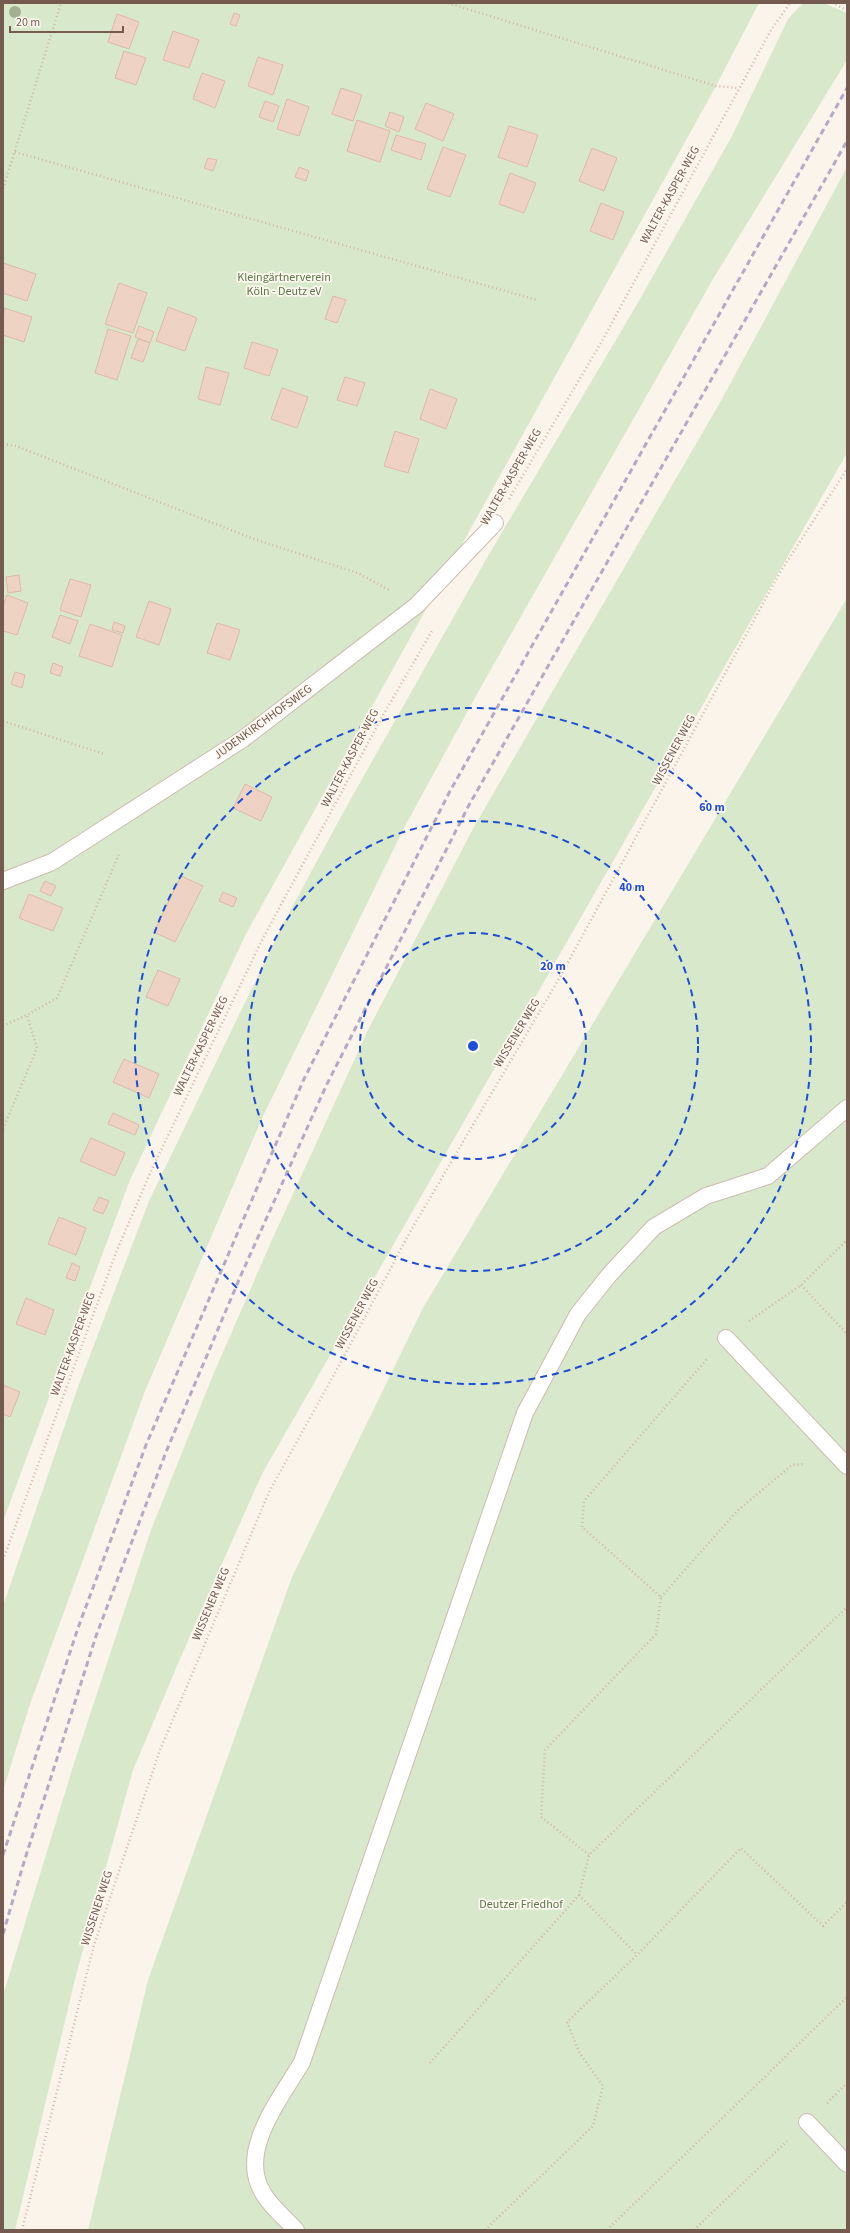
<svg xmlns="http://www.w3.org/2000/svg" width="850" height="2233" viewBox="0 0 850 2233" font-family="'Source Sans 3',sans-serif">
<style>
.green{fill:#d8e8ca}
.building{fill:#eed3c4;stroke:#e0b9a6}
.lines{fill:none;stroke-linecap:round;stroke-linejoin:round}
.service-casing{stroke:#cdbcb1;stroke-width:18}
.path{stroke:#d4b6a7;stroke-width:2.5;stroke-dasharray:1 3;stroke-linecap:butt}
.service{stroke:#fff;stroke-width:16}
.rail{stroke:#b6a9c5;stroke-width:3;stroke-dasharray:6 4;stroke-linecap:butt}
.tree{fill:#a2b091}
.ring{fill:none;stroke:#1d4ed8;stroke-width:2;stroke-dasharray:7 5}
.labels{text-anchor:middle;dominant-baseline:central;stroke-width:3.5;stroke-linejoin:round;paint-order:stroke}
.street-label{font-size:12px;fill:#745a4f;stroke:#fef8f1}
.park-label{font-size:12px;fill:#597848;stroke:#fef8f1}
.centre{fill:#1d4ed8;stroke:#fef8f1;stroke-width:2}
.ring-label{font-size:12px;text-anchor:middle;font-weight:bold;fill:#1d4ed8;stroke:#fef8f1;stroke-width:3.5;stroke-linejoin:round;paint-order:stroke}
</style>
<rect width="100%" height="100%" fill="#fbf4eb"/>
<!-- green -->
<g class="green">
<path d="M 3,3 L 759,3 L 716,86 L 246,934 L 130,1180 L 3,1521 Z"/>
<path d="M 803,3 L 824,3 L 847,13 L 847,60 L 713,279 L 482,685 L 404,828 L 263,1116 L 145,1391 L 29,1707 L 3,1791 L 3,1606 L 79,1384 L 149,1201 L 282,926 L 344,811 L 488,556 L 636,306 L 732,136 L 788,19 Z"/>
<path d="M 847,167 L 847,453 L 262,1474 L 192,1631 L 133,1770 L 76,1975 L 15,2230 L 3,2230 L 3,1995 L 75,1760 L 151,1530 L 213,1375 L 271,1242 L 368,1030 L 475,825 L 722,399 Z"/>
<path d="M 847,598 L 847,2230 L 88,2230 L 148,1980 L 292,1577 L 423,1308 Z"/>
</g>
<!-- building -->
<g class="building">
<path d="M 234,13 L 240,15 L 236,26 L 230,24 Z"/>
<path d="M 117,14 L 139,22 L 129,49 L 108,42 Z"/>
<path d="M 173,31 L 199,40 L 189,68 L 163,60 Z"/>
<path d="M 124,51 L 146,58 L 136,85 L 115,78 Z"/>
<path d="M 258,57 L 283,65 L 273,95 L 248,86 Z"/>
<path d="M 202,73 L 225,81 L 215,108 L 193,99 Z"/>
<path d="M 341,88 L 362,95 L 353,121 L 332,114 Z"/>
<path d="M 287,99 L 309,107 L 299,136 L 277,129 Z"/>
<path d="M 265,101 L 279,106 L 273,122 L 259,117 Z"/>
<path d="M 426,103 L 454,114 L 443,141 L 415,129 Z"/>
<path d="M 390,112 L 404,117 L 399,132 L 385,126 Z"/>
<path d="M 357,120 L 390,131 L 380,162 L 347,151 Z"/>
<path d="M 509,126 L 538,135 L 527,167 L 498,157 Z"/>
<path d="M 396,135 L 426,144 L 421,160 L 391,150 Z"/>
<path d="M 443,147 L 466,155 L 450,197 L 427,189 Z"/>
<path d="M 592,148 L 617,158 L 604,191 L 579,181 Z"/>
<path d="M 208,158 L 217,160 L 213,171 L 204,168 Z"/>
<path d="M 299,167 L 309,171 L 306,181 L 295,177 Z"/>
<path d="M 510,173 L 536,183 L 524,213 L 499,204 Z"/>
<path d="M 601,203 L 624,212 L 613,240 L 590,231 Z"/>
<path d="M 3,263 L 36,274 L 27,301 L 3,293 Z"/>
<path d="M 119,283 L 147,293 L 133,333 L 105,324 Z"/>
<path d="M 333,296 L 346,300 L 337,323 L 325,319 Z"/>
<path d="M 168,307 L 197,318 L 185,351 L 156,341 Z"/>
<path d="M 4,308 L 32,317 L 24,342 L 3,335 Z"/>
<path d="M 139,326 L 154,332 L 150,343 L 135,337 Z"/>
<path d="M 108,329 L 131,336 L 117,380 L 95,373 Z"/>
<path d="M 138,339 L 150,343 L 143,362 L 131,358 Z"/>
<path d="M 252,342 L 278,350 L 269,376 L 244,368 Z"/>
<path d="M 206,367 L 229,373 L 220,405 L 198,399 Z"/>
<path d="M 345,377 L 365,383 L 357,406 L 337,400 Z"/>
<path d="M 282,388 L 308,397 L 297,428 L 271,419 Z"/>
<path d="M 430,389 L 457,399 L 446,429 L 420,419 Z"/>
<path d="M 395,431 L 419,439 L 408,473 L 384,466 Z"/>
<path d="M 19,575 L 21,591 L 8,593 L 6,577 Z"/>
<path d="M 70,579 L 91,585 L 81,617 L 60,610 Z"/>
<path d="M 7,595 L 28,603 L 17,635 L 3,631 L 3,606 Z"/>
<path d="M 149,601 L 171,609 L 159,645 L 136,637 Z"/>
<path d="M 60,615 L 78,621 L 70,644 L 52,637 Z"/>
<path d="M 114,622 L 125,626 L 123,633 L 112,630 Z"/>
<path d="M 217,623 L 240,630 L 230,660 L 207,653 Z"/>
<path d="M 90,624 L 122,635 L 112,667 L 79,656 Z"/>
<path d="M 53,663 L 63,667 L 60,676 L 50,673 Z"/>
<path d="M 15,672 L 25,675 L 22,688 L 11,684 Z"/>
<path d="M 245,784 L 272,797 L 261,821 L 233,808 Z"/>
<path d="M 181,876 L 203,886 L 175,942 L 154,932 Z"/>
<path d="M 45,881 L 56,886 L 51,896 L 40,891 Z"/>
<path d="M 223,892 L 237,898 L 233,907 L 219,901 Z"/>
<path d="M 29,894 L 63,908 L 53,931 L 19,918 Z"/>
<path d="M 158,970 L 180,979 L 168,1006 L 146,997 Z"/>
<path d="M 124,1059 L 159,1074 L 149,1098 L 113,1082 Z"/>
<path d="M 113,1113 L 139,1125 L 135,1135 L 108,1124 Z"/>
<path d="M 91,1138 L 125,1153 L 115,1176 L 80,1161 Z"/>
<path d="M 99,1197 L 109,1201 L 103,1214 L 93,1210 Z"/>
<path d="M 59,1217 L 86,1228 L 76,1255 L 48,1244 Z"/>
<path d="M 72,1263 L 80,1267 L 75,1281 L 66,1278 Z"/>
<path d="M 26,1298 L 54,1310 L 45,1335 L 16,1324 Z"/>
<path d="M 3,1385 L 20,1392 L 10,1417 L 3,1414 Z"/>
</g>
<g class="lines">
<!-- service casing -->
<g class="service-casing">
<g id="service">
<path d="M 3,881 L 52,862 L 243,739 L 417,605 L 495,523"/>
<path d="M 726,1338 L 847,1466"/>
<path d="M 807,2122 L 847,2164"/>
<path d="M 296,2230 C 285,2218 271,2207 263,2193 C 237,2151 281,2098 302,2062 L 525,1413 L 578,1314 L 610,1274 L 654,1227 L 706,1196 L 768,1176 L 847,1108"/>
</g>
</g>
<!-- path -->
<g class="path">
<path d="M 448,3 L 716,86 L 739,88"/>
<path d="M 832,3 L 847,10"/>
<path d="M 15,152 L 537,300"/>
<path d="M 3,189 L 61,3"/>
<path d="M 3,444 L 16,446 L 254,539 L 358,573 L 389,590"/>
<path d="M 509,499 L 602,341 L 771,30 L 790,3"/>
<path d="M 3,721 L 104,754"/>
<path d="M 3,1026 L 27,1015 L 57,998 L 120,852"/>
<path d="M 3,1129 L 37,1048 L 27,1015"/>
<path d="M 801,1285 L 847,1334"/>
<path d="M 749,1321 L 801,1285 L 847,1240"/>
<path d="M 3,1560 L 117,1250 L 152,1169 L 261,942 L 382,717 L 432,631"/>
<path d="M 661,1597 L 737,1511 L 792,1465 L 805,1464"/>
<path d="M 589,1855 L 541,1817 L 545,1750 L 656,1634 L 661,1597 L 582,1527 L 584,1501 L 707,1359"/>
<path d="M 579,1895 L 637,1955"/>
<path d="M 430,2063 L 579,1895 L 589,1855 L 847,1607"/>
<path d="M 827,2103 L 847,2083"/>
<path d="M 22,2230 L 94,1945 L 160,1750 L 269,1492 L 342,1360 L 410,1232 L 560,977 L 779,574 L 847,469"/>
<path d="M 485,2230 L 593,2126 L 603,2086 L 579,2052 L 567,2022 L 637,1955 L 741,1848 L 823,1926 L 847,1902"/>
<path d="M 607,2230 L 847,1997"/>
<path d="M 694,2230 L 787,2141"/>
</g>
<!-- service -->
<use href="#service" class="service"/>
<!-- rail -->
<g class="rail">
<path d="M 3,1855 L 78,1628 L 146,1445 L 304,1079 L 450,791 L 847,88"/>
<path d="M 3,1934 L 24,1862 L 96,1636 L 166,1452 L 241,1275 L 326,1086 L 469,805 L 847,141"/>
</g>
</g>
<!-- trees -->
<circle class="tree" cx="15" cy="12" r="6"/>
<!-- distance rings -->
<g class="ring">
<circle cx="473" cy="1046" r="113"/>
<circle cx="473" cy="1046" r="225"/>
<circle cx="473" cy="1046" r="338"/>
</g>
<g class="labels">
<!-- street labels -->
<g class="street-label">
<text transform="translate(670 195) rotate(-61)">WALTER-KASPER-WEG</text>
<text transform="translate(511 477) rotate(-60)">WALTER-KASPER-WEG</text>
<text transform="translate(263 722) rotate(-36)">JUDENKIRCHHOFSWEG</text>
<text transform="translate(674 750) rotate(-62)">WISSENER WEG</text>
<text transform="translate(350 758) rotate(-62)">WALTER-KASPER-WEG</text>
<text transform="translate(517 1033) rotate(-59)">WISSENER WEG</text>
<text transform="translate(201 1046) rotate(-64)">WALTER-KASPER-WEG</text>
<text transform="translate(357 1314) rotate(-62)">WISSENER WEG</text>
<text transform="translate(73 1344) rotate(-70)">WALTER-KASPER-WEG</text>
<text transform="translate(211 1604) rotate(-67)">WISSENER WEG</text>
<text transform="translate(97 1908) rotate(-72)">WISSENER WEG</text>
</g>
<!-- park labels -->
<g class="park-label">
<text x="284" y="277">Kleingärtnerverein<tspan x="284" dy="14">Köln - Deutz eV</tspan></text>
<text x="521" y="1904">Deutzer Friedhof</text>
</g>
</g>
<circle cx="473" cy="1046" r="6" class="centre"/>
<g class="ring-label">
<text x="712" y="811">60 m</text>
<text x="632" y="891">40 m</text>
<text x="553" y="970">20 m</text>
</g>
<!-- border -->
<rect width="850" height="2233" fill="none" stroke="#745a4f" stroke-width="8"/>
<!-- scale -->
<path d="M10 26v6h113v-6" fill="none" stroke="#745a4f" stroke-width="2"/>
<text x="16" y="26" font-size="12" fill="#745a4f" stroke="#fef8f1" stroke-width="3" paint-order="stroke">20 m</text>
</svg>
